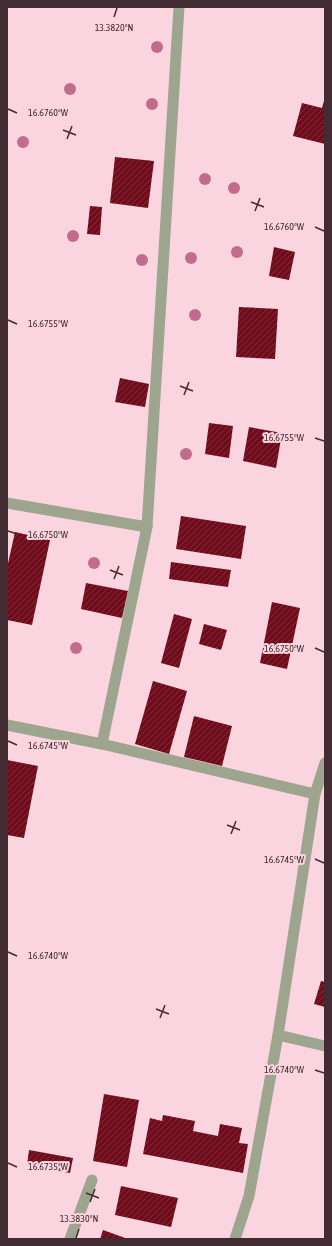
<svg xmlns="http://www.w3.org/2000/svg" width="332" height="1246" viewBox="0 0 332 1246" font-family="'Asap Condensed',sans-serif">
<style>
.building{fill:url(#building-hatch)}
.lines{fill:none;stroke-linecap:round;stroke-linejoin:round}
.minor{stroke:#9ea58e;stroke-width:11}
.tree{fill:#c16c8f}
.ticks{fill:none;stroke:#422b32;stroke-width:1.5}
.ticks-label{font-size:10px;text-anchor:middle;fill:#422b32;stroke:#fad5df;stroke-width:4;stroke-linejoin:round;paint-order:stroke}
</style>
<defs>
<pattern id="building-hatch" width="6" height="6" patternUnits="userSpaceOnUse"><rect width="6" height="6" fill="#6f0b1b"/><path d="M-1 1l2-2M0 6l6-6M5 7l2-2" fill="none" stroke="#802f3c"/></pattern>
</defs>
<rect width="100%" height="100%" fill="#fad5df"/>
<!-- building -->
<g class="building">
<path d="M 325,97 L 325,144 L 293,136 L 302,103 L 322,108 Z"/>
<path d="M 115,157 L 154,161 L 148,208 L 110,203 Z"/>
<path d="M 90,206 L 102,207 L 100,235 L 87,234 Z"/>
<path d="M 274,247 L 295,252 L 289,280 L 269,276 Z"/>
<path d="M 239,307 L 278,309 L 275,359 L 236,357 Z"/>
<path d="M 120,378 L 149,384 L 145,407 L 115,402 Z"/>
<path d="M 209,423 L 233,426 L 229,458 L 205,454 Z"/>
<path d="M 249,427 L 282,433 L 276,468 L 243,461 Z"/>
<path d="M 181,516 L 246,526 L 241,559 L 176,549 Z"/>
<path d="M 15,532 L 50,540 L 32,625 L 7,620 L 7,568 Z"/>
<path d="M 171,562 L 231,570 L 228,587 L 169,579 Z"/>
<path d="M 86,583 L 128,591 L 122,618 L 81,609 Z"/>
<path d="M 272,602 L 300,608 L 287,669 L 260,663 Z"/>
<path d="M 174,614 L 192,619 L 179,668 L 161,663 Z"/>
<path d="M 204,624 L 227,630 L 221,650 L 199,644 Z"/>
<path d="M 153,681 L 187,691 L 169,754 L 135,744 Z"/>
<path d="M 194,716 L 232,726 L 222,766 L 184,757 Z"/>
<path d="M 7,760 L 38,766 L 24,838 L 7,835 Z"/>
<path d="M 321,981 L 325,982 L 325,1007 L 314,1004 Z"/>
<path d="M 104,1094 L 139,1100 L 127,1167 L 93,1161 Z"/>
<path d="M 163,1115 L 195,1121 L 193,1131 L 218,1136 L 220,1124 L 242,1128 L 239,1143 L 248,1144 L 243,1173 L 143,1154 L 150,1118 L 162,1121 Z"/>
<path d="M 29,1150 L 73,1158 L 70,1173 L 27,1165 Z"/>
<path d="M 121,1186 L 178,1198 L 171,1227 L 115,1215 Z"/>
<path d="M 103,1230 L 128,1239 L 100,1239 Z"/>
</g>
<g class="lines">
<!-- minor -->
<g class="minor">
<path d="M 7,503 L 147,527"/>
<path d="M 7,725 L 102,744 L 315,794"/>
<path d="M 102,744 L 147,527 L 179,7"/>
<path d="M 278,1035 L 325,1046"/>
<path d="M 70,1239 L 92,1180"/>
<path d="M 235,1239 L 249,1196 L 278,1035 L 315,794 L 325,763"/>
</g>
</g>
<!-- trees -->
<g class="tree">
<circle cx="157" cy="47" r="6"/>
<circle cx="70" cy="89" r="6"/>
<circle cx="152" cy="104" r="6"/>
<circle cx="23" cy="142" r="6"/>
<circle cx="205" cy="179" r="6"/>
<circle cx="234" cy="188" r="6"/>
<circle cx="73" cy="236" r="6"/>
<circle cx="237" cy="252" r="6"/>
<circle cx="191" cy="258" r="6"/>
<circle cx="142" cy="260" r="6"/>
<circle cx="195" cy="315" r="6"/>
<circle cx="186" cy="454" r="6"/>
<circle cx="94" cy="563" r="6"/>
<circle cx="76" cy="648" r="6"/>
</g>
<!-- ticks -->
<path class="ticks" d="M 114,17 L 117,8M 8,109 L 17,113M 63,130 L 76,135M 67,139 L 72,126M 251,202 L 264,207M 255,211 L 260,198M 315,227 L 324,231M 8,320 L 17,324M 180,386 L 193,391M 184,395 L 189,382M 315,438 L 324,441M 8,531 L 17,534M 110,570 L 123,575M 114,579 L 119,566M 315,648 L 324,652M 8,741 L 17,745M 227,825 L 240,830M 231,834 L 236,821M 315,859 L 324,863M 8,952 L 17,956M 156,1009 L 169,1014M 160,1018 L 165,1005M 315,1070 L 324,1073M 8,1163 L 17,1167M 86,1193 L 99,1198M 90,1202 L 95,1189M 76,1238 L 79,1229"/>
<g class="ticks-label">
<text x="114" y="31">13.3820°N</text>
<text x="48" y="116">16.6760°W</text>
<text x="284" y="230">16.6760°W</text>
<text x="48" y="327">16.6755°W</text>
<text x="284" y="441">16.6755°W</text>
<text x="48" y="538">16.6750°W</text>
<text x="284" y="652">16.6750°W</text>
<text x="48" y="749">16.6745°W</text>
<text x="284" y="863">16.6745°W</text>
<text x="48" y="959">16.6740°W</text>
<text x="284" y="1073">16.6740°W</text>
<text x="48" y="1170">16.6735°W</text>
<text x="79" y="1222">13.3830°N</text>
</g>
<!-- border -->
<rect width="332" height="1246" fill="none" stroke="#422b32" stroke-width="16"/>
</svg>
